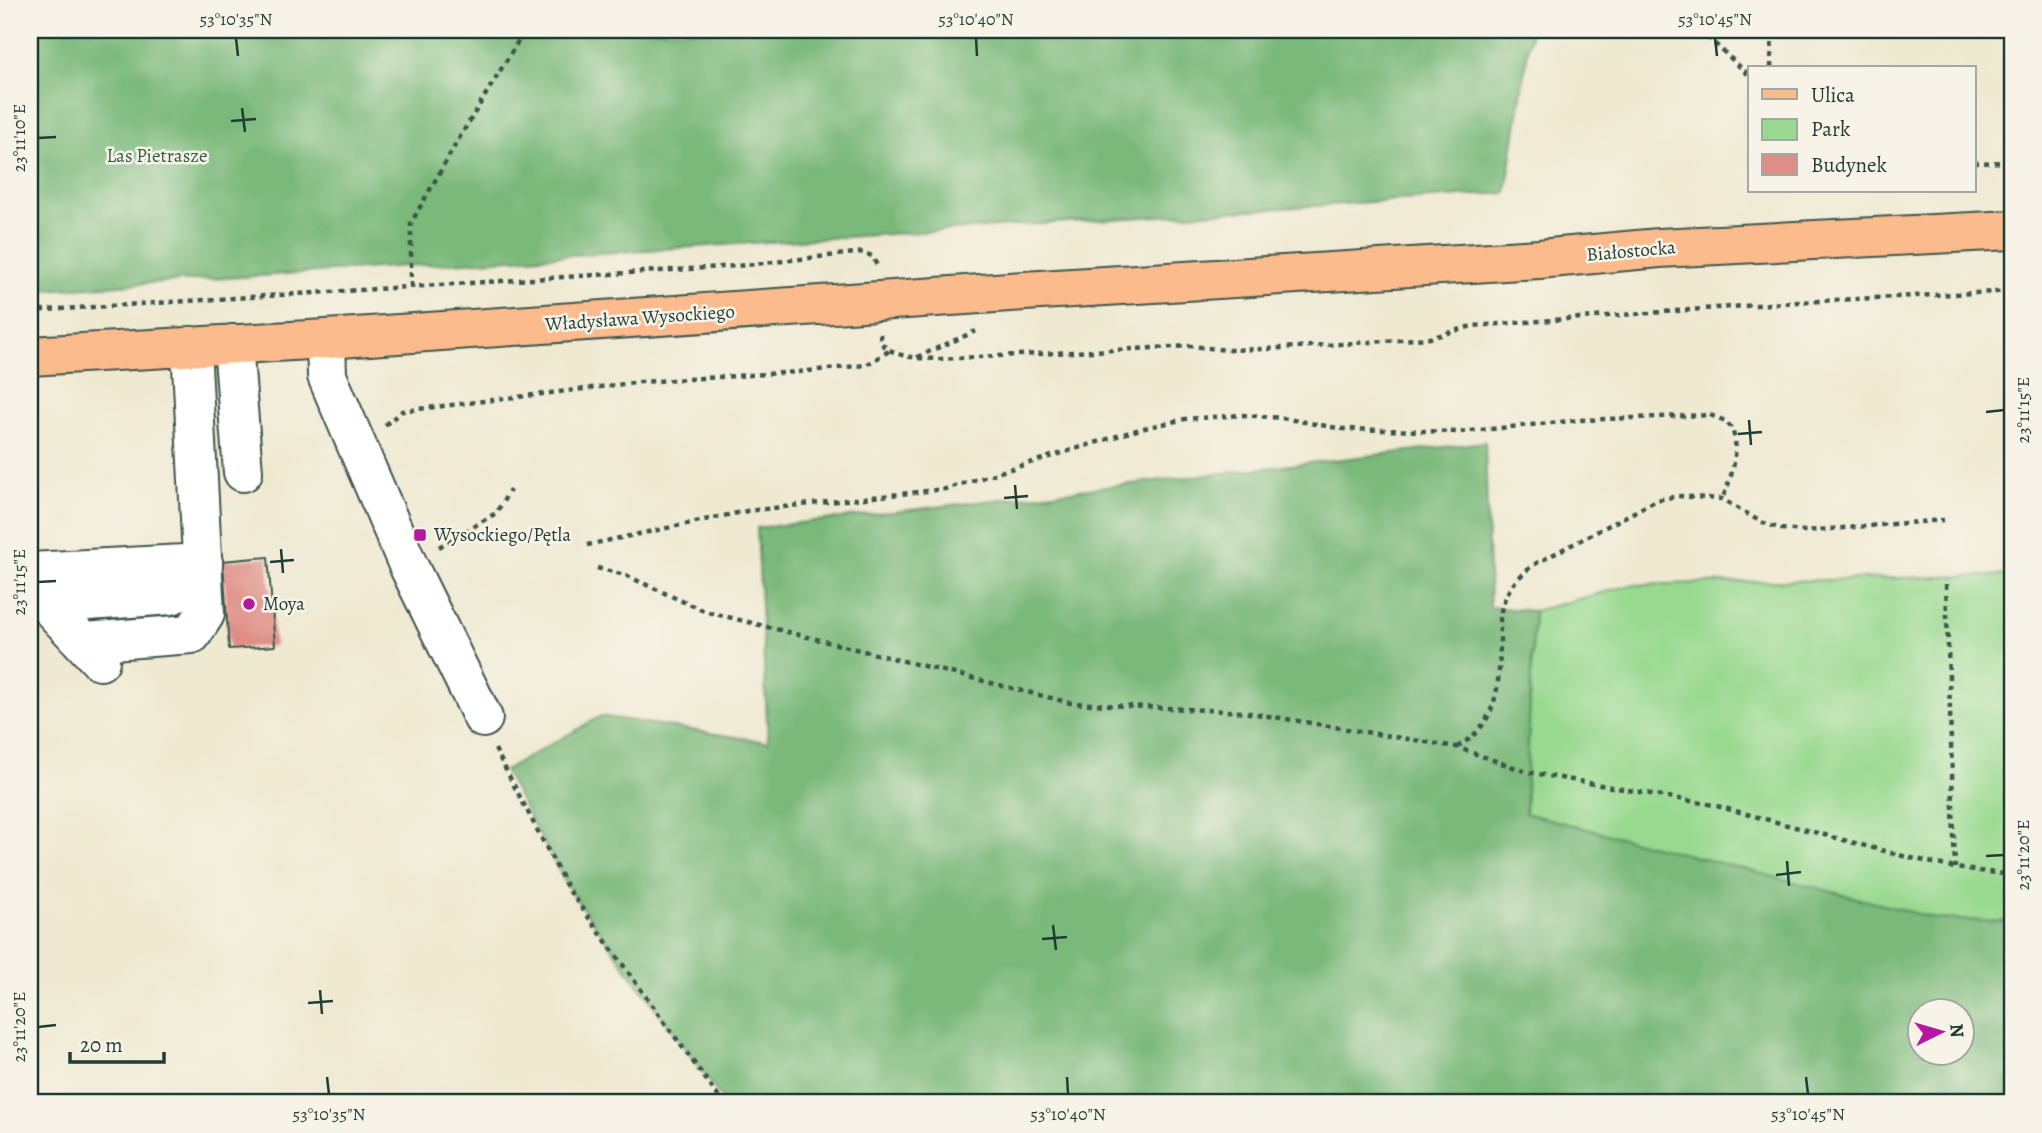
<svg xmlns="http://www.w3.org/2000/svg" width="2042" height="1133" viewBox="0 0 2042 1133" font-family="Alegreya,serif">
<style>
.green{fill:#98d98f;stroke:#5c8b62;stroke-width:2}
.forest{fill:#7ab97a;stroke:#4c7b57;stroke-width:2;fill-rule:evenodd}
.building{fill:#df8e87}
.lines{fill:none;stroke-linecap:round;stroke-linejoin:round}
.minor-casing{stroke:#3e574c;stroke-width:42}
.major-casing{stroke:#3e574c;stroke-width:42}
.path{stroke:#3e574c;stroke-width:4.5;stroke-dasharray:5 5;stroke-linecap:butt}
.minor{stroke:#fff;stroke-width:38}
.major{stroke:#fbbb8c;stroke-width:38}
.ticks{fill:none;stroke:#1f3d34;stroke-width:2.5}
.poi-dot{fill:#b5179e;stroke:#f7f3e8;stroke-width:2.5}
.labels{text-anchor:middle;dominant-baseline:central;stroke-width:5;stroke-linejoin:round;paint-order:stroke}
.park-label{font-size:19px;fill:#375c46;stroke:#f7f3e8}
.street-label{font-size:19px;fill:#1f3d34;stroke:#f7f3e8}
.poi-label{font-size:19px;fill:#1f3d34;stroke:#f7f3e8;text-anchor:start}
.neatline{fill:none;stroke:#1f3d34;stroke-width:2.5}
.ticks-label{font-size:18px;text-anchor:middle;fill:#1f3d34}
</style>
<rect width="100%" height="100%" fill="#f7f3e8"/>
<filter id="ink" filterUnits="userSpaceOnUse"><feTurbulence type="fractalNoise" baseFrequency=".0143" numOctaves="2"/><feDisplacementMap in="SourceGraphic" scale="14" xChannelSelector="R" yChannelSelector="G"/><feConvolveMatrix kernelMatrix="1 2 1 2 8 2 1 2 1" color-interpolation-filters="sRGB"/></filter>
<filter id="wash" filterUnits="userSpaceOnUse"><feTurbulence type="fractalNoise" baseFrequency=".00686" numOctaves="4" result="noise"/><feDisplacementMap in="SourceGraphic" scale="28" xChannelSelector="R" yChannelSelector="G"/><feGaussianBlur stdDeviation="1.57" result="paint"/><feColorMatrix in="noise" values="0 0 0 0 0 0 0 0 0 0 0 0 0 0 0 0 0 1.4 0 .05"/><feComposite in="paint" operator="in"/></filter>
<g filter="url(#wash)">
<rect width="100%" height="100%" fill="#efe9d1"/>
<!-- green -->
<path class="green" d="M 2012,575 L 2012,924 L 1939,921 L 1525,813 L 1534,611 L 1631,585 Z"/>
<!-- forest -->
<g class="forest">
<path d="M 30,30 L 1531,30 L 1506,193 L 30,291 Z"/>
<path d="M 1485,442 L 1490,607 L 1534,611 L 1525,813 L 1938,919 L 2012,922 L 2012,1103 L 725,1103 L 570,891 L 504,771 L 601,716 L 768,742 L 757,528 ZM 1920,1010 L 1962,1010 L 1962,1052 L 1920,1052 Z"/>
</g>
<g id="blocks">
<!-- building -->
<path class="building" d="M 268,557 L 275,646 L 229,649 L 223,561 Z"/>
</g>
</g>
<g filter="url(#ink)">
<use href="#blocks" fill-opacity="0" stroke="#3e574c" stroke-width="2"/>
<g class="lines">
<!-- minor casing -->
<g class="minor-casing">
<g id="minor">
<path d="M 326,339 L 327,376 L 408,565 L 483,718"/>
<path d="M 233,344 L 243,472"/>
<path d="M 30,572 L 203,563"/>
<path d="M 30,578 L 88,601 L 171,595 L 193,583 L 203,563"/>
<path d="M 30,586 L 100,661"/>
<path d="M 85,642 L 192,634 L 205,614 L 191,346"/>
</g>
</g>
<!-- major casing -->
<g class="major-casing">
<path id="major" d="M 30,356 L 326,339 L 1024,291 L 1539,259 L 1659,248 L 2012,230"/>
</g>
<!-- path -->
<g class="path">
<path d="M 1700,30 L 1750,76"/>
<path d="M 1771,68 L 1772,30"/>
<path d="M 1974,163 L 2012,162"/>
<path d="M 411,287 L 411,223 L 461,135 L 525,30"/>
<path d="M 30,311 L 737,266 L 864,252 L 873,257 L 877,266"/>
<path d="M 880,334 L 881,343 C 897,359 919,358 940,359 L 1190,346 L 1228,350 L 1266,349 L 1430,338 L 1472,326 L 1798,302 L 2012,291"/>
<path d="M 917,357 L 976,331"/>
<path d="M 385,425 L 402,411 L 641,382 L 798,372 L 866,365 L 889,351"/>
<path d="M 587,545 L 747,511 L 945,489 L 1140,429 L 1185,419 L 1242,415 L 1282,418 L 1343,429 L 1460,432 L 1581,420 L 1710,415 C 1714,417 1722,419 1726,422 C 1745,438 1731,481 1722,499"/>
<path d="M 439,547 L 496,513 L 510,490"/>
<path d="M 597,568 L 625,575 L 704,611 L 1071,703 L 1244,712 L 1456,747 L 1527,772 L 1713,805 L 1903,856 L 1955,868 L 2012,875"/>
<path d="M 1946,584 L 1955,868"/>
<path d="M 1457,747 C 1500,723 1499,683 1500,640 C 1500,629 1499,617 1502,607 C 1507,589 1518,577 1533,565 L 1657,500 L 1678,496 L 1722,499 L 1761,522 L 1781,529 L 1805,531 L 1944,520"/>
<path d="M 495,749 L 568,889 L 723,1103"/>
</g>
<!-- minor -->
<use href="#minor" class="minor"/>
<!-- major -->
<use href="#major" class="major"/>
</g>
</g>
<!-- ticks -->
<path class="ticks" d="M 236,38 L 238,56M 976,38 L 977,56M 1715,38 L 1717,56M 242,108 L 245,132M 231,121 L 256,119M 38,138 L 56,137M 1986,412 L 2004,410M 1749,420 L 1751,445M 1738,434 L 1762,432M 1015,485 L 1017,509M 1004,498 L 1028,496M 281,549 L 283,573M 270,562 L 294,560M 38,582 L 56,581M 1986,856 L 2004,855M 1787,861 L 1789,886M 1776,875 L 1801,872M 1053,925 L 1056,950M 1042,939 L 1067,937M 320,990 L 322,1014M 308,1003 L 333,1001M 38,1027 L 56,1025M 327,1077 L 329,1094M 1067,1077 L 1068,1094M 1806,1077 L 1808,1094"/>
<!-- markers -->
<g class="poi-dot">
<rect x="413" y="528" width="14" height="14" rx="3.5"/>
<circle cx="249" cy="604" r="7"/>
</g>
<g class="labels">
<!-- park labels -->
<g class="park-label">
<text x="157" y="156">Las Pietrasze</text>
</g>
<!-- street labels -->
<g class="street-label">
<text transform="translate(1631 251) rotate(-5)">Białostocka</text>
<text transform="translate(640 318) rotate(-4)">Władysława Wysockiego</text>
</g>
<!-- poi labels -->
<g class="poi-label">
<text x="434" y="535">Wysockiego/Pętla</text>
<text x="263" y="604">Moya</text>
</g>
</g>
<!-- margin -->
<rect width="2042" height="1133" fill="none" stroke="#f7f3e8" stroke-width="77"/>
<!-- legend -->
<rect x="1748" y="66" width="228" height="126" fill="#f7f3e8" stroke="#a1aaa0" stroke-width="2"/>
<rect x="1762" y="89" width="35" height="10" fill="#fbbb8c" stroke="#a1aaa0" stroke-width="2"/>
<text x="1811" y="102" font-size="21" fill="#1f3d34">Ulica</text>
<rect x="1762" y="119" width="35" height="21" fill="#98d98f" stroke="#a1aaa0" stroke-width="2"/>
<text x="1811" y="136" font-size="21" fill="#1f3d34">Park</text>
<rect x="1762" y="154" width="35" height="21" fill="#df8e87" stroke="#a1aaa0" stroke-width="2"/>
<text x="1811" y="172" font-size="21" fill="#1f3d34">Budynek</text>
<!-- north arrow -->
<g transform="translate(1941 1032) rotate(85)"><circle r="33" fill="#f7f3e8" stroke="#a1aaa0" stroke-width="2"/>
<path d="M0-5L12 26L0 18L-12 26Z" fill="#b5179e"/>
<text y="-10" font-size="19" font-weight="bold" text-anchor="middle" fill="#1f3d34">N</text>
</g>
<!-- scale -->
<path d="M70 1052v10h94v-10" fill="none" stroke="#1f3d34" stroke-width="3.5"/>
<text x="80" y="1052" font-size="21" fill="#1f3d34" stroke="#f7f3e8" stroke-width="5" paint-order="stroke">20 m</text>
<rect x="38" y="38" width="1966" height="1056" class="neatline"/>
<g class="ticks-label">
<text x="236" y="25">53°10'35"N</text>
<text x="976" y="25">53°10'40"N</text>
<text x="1715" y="25">53°10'45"N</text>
<text transform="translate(19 138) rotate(-90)" y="6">23°11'10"E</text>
<text transform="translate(2023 410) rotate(-90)" y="6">23°11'15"E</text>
<text transform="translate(19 582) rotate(-90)" y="6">23°11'15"E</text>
<text transform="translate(2023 855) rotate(-90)" y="6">23°11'20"E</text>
<text transform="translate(19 1027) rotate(-90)" y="6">23°11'20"E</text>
<text x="329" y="1120">53°10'35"N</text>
<text x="1068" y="1120">53°10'40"N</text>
<text x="1808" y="1120">53°10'45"N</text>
</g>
</svg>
